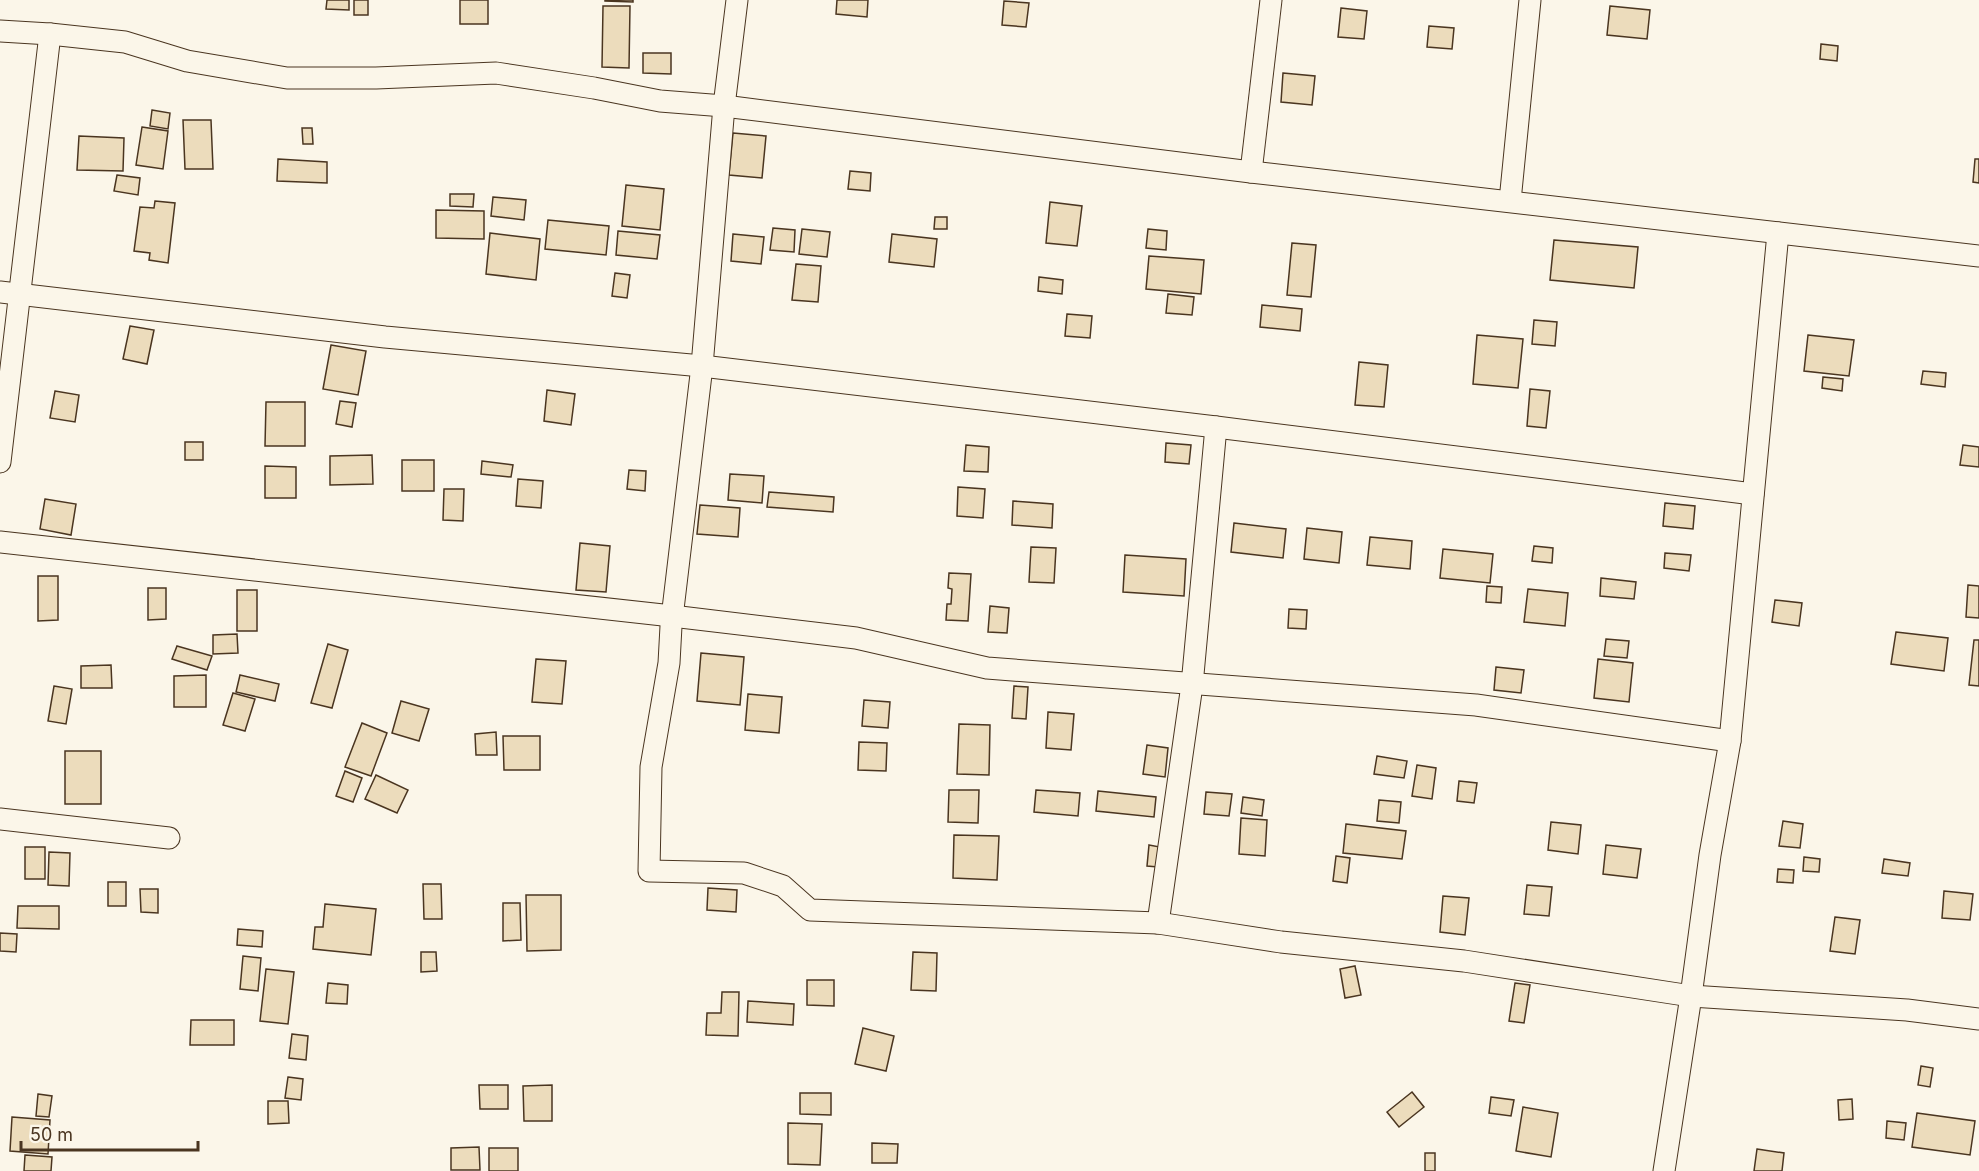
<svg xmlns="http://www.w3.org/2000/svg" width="1979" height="1171" viewBox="0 0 1979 1171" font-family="Inter,sans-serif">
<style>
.building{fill:#ecdcbc;stroke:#4a3520;stroke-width:1.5}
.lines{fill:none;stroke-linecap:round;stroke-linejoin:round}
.street-casing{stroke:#4a3520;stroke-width:23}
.street{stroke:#fbf6e9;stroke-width:21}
</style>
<rect width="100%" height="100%" fill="#fbf6e9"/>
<!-- building -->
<g class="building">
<path d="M 327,0 L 349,0 L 349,10 L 326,9 Z"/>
<rect x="354" y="0" width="14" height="15"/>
<rect x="460" y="0" width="28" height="24"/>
<path d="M 605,0 L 633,0 L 633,2 L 605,1 Z"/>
<path d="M 837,0 L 868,0 L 867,17 L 836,14 Z"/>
<path d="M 1004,1 L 1029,3 L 1026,27 L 1002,25 Z"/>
<path d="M 603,6 L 630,6 L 629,68 L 602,67 Z"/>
<path d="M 1610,6 L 1650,10 L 1647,39 L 1607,35 Z"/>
<path d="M 1341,8 L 1367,11 L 1364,39 L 1338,37 Z"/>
<path d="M 1429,26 L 1454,28 L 1452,49 L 1427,47 Z"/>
<path d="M 1821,44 L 1838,46 L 1837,61 L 1820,59 Z"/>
<path d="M 643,53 L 671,53 L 671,74 L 643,73 Z"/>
<path d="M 1283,73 L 1315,76 L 1312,105 L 1281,102 Z"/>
<path d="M 152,110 L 170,113 L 168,129 L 150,126 Z"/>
<path d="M 183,120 L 211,120 L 213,169 L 185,169 Z"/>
<path d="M 142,127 L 168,131 L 163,169 L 136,165 Z"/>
<path d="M 302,128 L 312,128 L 313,144 L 303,144 Z"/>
<path d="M 733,133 L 766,136 L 762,178 L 729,175 Z"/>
<path d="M 79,136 L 124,138 L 123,171 L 77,170 Z"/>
<path d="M 278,159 L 327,162 L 327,183 L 277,181 Z"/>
<path d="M 1975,159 L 1979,159 L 1979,183 L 1973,182 Z"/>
<path d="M 850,171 L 871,173 L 870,191 L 848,189 Z"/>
<path d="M 117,175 L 140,178 L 138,195 L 114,191 Z"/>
<path d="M 626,185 L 664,189 L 660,230 L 622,226 Z"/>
<path d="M 450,194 L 474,194 L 473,207 L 450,206 Z"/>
<path d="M 493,197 L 526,200 L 524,220 L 491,216 Z"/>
<path d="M 155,201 L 175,203 L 168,263 L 149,260 L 150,253 L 134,251 L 140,207 L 154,208 Z"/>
<path d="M 1050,202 L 1082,206 L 1077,246 L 1046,243 Z"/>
<path d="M 436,210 L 484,211 L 484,239 L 436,238 Z"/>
<path d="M 935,217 L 947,217 L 947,229 L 934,229 Z"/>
<path d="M 548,220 L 609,226 L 606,255 L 545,249 Z"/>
<path d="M 773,228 L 795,230 L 794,252 L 770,250 Z"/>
<path d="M 802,229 L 830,232 L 827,257 L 799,254 Z"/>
<path d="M 1148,229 L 1167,231 L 1166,250 L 1146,248 Z"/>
<path d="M 618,231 L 660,235 L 657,259 L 616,255 Z"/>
<path d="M 490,233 L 540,239 L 536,280 L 486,274 Z"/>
<path d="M 733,234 L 764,237 L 761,264 L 731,261 Z"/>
<path d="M 892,234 L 937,239 L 934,267 L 889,262 Z"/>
<path d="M 1554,240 L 1638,247 L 1634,288 L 1550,280 Z"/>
<path d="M 1292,243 L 1316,245 L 1311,297 L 1287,295 Z"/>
<path d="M 1149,256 L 1204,260 L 1201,294 L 1146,289 Z"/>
<path d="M 796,264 L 821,266 L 818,302 L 792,300 Z"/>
<path d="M 615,273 L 630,275 L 627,298 L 612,296 Z"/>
<path d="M 1039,277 L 1063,280 L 1062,294 L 1038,291 Z"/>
<path d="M 1168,294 L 1194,297 L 1192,315 L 1166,313 Z"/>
<path d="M 1262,305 L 1302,309 L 1300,331 L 1260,327 Z"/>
<path d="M 1067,314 L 1092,316 L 1090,338 L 1065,336 Z"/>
<path d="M 1534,320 L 1557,322 L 1555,346 L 1532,344 Z"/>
<path d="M 130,326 L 154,330 L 147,364 L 123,359 Z"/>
<path d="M 1477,335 L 1523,339 L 1518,388 L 1473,384 Z"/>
<path d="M 1808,335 L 1854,340 L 1849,376 L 1804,371 Z"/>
<path d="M 331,345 L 366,351 L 358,395 L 323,389 Z"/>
<path d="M 1359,362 L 1388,365 L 1384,407 L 1355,405 Z"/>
<path d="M 1923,371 L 1946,373 L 1945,387 L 1921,384 Z"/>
<path d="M 1823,377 L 1843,379 L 1842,391 L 1822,388 Z"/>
<path d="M 1530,389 L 1550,391 L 1546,428 L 1527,426 Z"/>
<path d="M 547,390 L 575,394 L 571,425 L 544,421 Z"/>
<path d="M 55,391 L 79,395 L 75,422 L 50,418 Z"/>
<path d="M 340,401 L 356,403 L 352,427 L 336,424 Z"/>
<path d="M 266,402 L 305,402 L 305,446 L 265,446 Z"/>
<rect x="185" y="442" width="18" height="18"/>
<path d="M 1166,443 L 1191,445 L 1189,464 L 1165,462 Z"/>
<path d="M 966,445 L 989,447 L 988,472 L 964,471 Z"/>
<path d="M 1963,445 L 1979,447 L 1979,467 L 1960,465 Z"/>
<path d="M 372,455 L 373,484 L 330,485 L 330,456 Z"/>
<rect x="402" y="460" width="32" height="31"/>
<path d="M 482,461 L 513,465 L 511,477 L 481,474 Z"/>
<path d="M 265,466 L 296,467 L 296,498 L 265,498 Z"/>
<path d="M 629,470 L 646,471 L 645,491 L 627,489 Z"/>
<path d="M 730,474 L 764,476 L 762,503 L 728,500 Z"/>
<path d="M 518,479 L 543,481 L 541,508 L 516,506 Z"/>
<path d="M 958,487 L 985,489 L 983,518 L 957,516 Z"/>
<path d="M 444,489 L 464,489 L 463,521 L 443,520 Z"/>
<path d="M 769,492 L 834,497 L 833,512 L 767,507 Z"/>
<path d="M 45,499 L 76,504 L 71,535 L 40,529 Z"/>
<path d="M 1013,501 L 1053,504 L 1052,528 L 1012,525 Z"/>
<path d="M 1665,503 L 1695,506 L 1693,529 L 1663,526 Z"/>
<path d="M 700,505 L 740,508 L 738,537 L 697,534 Z"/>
<path d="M 1234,523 L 1286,529 L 1283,558 L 1231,552 Z"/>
<path d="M 1307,528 L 1342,532 L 1339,563 L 1304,559 Z"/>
<path d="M 1370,537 L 1412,541 L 1410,569 L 1367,565 Z"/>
<path d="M 580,543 L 610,546 L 606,592 L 576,590 Z"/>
<path d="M 1534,546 L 1553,548 L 1552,563 L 1532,561 Z"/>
<path d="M 1031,547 L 1056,548 L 1054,583 L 1029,582 Z"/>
<path d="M 1443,549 L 1493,554 L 1490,583 L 1440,578 Z"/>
<path d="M 1665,553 L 1691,555 L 1689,571 L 1664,568 Z"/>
<path d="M 1125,555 L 1186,559 L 1184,596 L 1123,592 Z"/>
<path d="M 949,573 L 971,574 L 968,621 L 946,620 L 947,604 L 951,604 L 952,589 L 948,588 Z"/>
<path d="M 38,576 L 58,576 L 58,620 L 38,621 Z"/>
<path d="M 1601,578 L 1636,582 L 1634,599 L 1600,596 Z"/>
<path d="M 1968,585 L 1979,586 L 1979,618 L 1966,617 Z"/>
<path d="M 1487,586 L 1502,587 L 1501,603 L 1486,602 Z"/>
<path d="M 148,588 L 166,588 L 166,619 L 148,620 Z"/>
<path d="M 1528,589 L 1568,593 L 1565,626 L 1524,622 Z"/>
<rect x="237" y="590" width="20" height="41"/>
<path d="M 1775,600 L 1802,603 L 1799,626 L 1772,622 Z"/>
<path d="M 990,606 L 1009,608 L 1007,633 L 988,632 Z"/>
<path d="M 1289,609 L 1307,610 L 1306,629 L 1288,628 Z"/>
<path d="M 1896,632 L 1948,638 L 1944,671 L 1891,664 Z"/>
<path d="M 237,634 L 238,653 L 213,654 L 213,635 Z"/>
<path d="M 1606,639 L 1629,641 L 1627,658 L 1604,656 Z"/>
<path d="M 1974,640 L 1979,640 L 1979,686 L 1969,685 Z"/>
<path d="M 328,644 L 348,650 L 332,708 L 311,703 Z"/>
<path d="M 177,646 L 212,656 L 207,670 L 172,659 Z"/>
<path d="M 701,653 L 744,657 L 740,705 L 697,701 Z"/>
<path d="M 536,659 L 566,661 L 562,704 L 532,702 Z"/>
<path d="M 1598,659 L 1633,663 L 1629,702 L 1594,698 Z"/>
<path d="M 111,665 L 112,688 L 81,688 L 81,666 Z"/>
<path d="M 1496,667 L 1524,670 L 1521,693 L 1494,690 Z"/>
<path d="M 206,675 L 206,707 L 174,707 L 174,676 Z"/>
<path d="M 240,675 L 279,684 L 275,701 L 236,692 Z"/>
<path d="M 54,686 L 72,689 L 66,724 L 48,721 Z"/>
<path d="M 1014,686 L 1028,687 L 1026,719 L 1012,718 Z"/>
<path d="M 233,693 L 255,699 L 245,731 L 223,725 Z"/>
<path d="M 748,694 L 782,697 L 779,733 L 745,730 Z"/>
<path d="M 864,700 L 890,702 L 888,728 L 862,726 Z"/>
<path d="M 401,701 L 429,709 L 419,741 L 392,733 Z"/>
<path d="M 1048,712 L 1074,714 L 1071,750 L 1046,748 Z"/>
<path d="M 362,723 L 387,733 L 371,776 L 345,767 Z"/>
<path d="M 959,724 L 990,725 L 989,775 L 957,774 Z"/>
<path d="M 496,732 L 497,755 L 476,755 L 475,734 Z"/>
<path d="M 503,736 L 540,736 L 540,770 L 504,770 Z"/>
<path d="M 859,742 L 887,743 L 886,771 L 858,770 Z"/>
<path d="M 1147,745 L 1168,748 L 1165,777 L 1143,774 Z"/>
<rect x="65" y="751" width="36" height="53"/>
<path d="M 1377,756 L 1407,761 L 1404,778 L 1374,774 Z"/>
<path d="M 1417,765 L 1436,768 L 1432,799 L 1412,796 Z"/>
<path d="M 345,771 L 362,778 L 353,802 L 336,796 Z"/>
<path d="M 376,775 L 408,790 L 397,813 L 365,799 Z"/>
<path d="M 1459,781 L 1477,783 L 1474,803 L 1457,801 Z"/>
<path d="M 949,790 L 979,790 L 978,823 L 948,822 Z"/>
<path d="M 1036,790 L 1080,793 L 1078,816 L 1034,812 Z"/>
<path d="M 1098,791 L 1156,797 L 1154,817 L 1096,811 Z"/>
<path d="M 1206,792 L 1232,794 L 1229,816 L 1204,814 Z"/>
<path d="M 1243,797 L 1264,800 L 1262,816 L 1241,813 Z"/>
<path d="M 1379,800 L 1401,802 L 1399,823 L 1377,821 Z"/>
<path d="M 1241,818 L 1267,820 L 1265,856 L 1239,854 Z"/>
<path d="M 1783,821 L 1803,824 L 1800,848 L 1779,846 Z"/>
<path d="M 1551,822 L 1581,825 L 1578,854 L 1548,850 Z"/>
<path d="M 1346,824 L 1406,831 L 1402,859 L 1343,853 Z"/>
<path d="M 954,835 L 999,836 L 997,880 L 953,878 Z"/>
<path d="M 1149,845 L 1160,847 L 1158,867 L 1147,866 Z"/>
<path d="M 1606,845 L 1641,849 L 1637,878 L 1603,874 Z"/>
<rect x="25" y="847" width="20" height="32"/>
<path d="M 49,852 L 70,853 L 69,886 L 48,885 Z"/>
<path d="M 1336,856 L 1350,858 L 1347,883 L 1333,881 Z"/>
<path d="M 1804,857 L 1820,859 L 1819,872 L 1803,871 Z"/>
<path d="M 1884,859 L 1910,863 L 1908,876 L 1882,873 Z"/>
<path d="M 1778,869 L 1794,870 L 1793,883 L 1777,882 Z"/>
<rect x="108" y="882" width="18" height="24"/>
<path d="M 423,884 L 441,884 L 442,919 L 424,919 Z"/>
<path d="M 1527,885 L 1552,887 L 1549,916 L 1524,914 Z"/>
<path d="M 708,888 L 737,890 L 736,912 L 707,910 Z"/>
<path d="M 140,889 L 158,889 L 158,913 L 141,912 Z"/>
<path d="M 1944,891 L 1973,894 L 1970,920 L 1942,918 Z"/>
<path d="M 526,895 L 561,895 L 561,950 L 527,951 Z"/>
<path d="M 1443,896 L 1469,898 L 1465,935 L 1440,932 Z"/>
<path d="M 503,903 L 520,903 L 521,940 L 503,941 Z"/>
<path d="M 325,904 L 376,909 L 371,955 L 313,949 L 315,927 L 323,927 Z"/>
<path d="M 18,906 L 59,906 L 59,929 L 17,928 Z"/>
<path d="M 1835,917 L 1860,920 L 1855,954 L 1830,951 Z"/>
<path d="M 238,929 L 263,931 L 262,947 L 237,945 Z"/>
<path d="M 0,933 L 17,934 L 16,952 L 0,951 Z"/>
<path d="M 421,952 L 436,952 L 437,971 L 421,972 Z"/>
<path d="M 913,952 L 937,953 L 936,991 L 911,990 Z"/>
<path d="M 243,956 L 261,958 L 258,991 L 240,989 Z"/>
<path d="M 1355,966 L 1361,995 L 1345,998 L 1340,969 Z"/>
<path d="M 266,969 L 294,972 L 288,1024 L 260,1021 Z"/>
<path d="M 807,980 L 834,980 L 834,1006 L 807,1005 Z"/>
<path d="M 328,983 L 348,985 L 347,1004 L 326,1003 Z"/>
<path d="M 1515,983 L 1530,985 L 1524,1023 L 1509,1021 Z"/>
<path d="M 722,992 L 739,992 L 738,1036 L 706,1035 L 707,1013 L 721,1013 Z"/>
<path d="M 748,1001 L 794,1004 L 793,1025 L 747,1022 Z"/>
<path d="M 191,1020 L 234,1020 L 234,1045 L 190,1045 Z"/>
<path d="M 863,1028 L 894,1036 L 886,1071 L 855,1064 Z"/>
<path d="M 292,1034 L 308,1036 L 306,1060 L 289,1058 Z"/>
<path d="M 1921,1066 L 1933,1068 L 1930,1087 L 1918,1085 Z"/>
<path d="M 288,1077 L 303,1079 L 301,1100 L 285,1098 Z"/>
<path d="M 479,1085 L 508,1085 L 508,1109 L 480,1109 Z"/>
<path d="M 552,1085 L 552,1121 L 524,1121 L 523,1086 Z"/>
<path d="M 1412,1092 L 1424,1107 L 1399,1127 L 1387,1112 Z"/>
<path d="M 800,1093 L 831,1093 L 831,1115 L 800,1114 Z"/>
<path d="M 38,1094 L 52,1096 L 49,1117 L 36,1116 Z"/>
<path d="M 1491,1097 L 1514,1100 L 1511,1116 L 1489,1113 Z"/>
<path d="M 1852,1099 L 1853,1119 L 1839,1120 L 1838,1100 Z"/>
<path d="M 268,1101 L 288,1101 L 289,1123 L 268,1124 Z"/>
<path d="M 1523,1107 L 1558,1113 L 1551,1157 L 1516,1151 Z"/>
<path d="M 1917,1113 L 1975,1121 L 1970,1155 L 1912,1147 Z"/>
<path d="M 12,1117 L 50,1120 L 48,1154 L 10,1151 Z"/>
<path d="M 1887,1121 L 1906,1123 L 1904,1140 L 1886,1138 Z"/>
<path d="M 788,1123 L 822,1124 L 820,1165 L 788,1164 Z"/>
<path d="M 872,1143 L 898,1144 L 897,1163 L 872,1163 Z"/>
<path d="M 479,1147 L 480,1170 L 451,1170 L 451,1148 Z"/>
<rect x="489" y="1148" width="29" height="23"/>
<path d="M 1757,1149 L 1784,1153 L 1782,1171 L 1754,1171 Z"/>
<rect x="1425" y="1153" width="10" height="18"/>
<path d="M 25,1155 L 52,1157 L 51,1171 L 24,1171 Z"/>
</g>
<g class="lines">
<!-- street casing -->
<g class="street-casing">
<g id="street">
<path d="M 737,0 L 724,106 L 702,366 L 671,626 L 669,663 L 651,767 L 649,871 L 744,873 L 783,886 L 810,910 L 1158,923 L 1281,942 L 1464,961 L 1691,996 L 1907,1010 L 1979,1019"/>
<path d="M 0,31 L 50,34 L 125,42 L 187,61 L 287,78 L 376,78 L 496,73 L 594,88 L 660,101 L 724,106 L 1251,172 L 1979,256"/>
<path d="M 1251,172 L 1271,0"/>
<path d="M 1510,201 L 1530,0"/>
<path d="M 0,292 L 385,337 L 702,366 L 1216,427 L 1753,494"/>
<path d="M 0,462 L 50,34"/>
<path d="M 0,542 L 672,616 L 856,638 L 987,668 L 1476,705 L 1730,741"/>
<path d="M 0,819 L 169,838"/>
<path d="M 1158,923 L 1192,685 L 1216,427"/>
<path d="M 1664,1171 L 1691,996 L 1710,855 L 1730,741 L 1778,233"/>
</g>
</g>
<!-- street -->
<use href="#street" class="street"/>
</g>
<!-- scale -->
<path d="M21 1141v9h177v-9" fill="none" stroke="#4a3520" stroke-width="3"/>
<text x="30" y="1141" font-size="18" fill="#4a3520" stroke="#fbf6e9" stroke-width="4.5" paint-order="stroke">50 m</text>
</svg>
